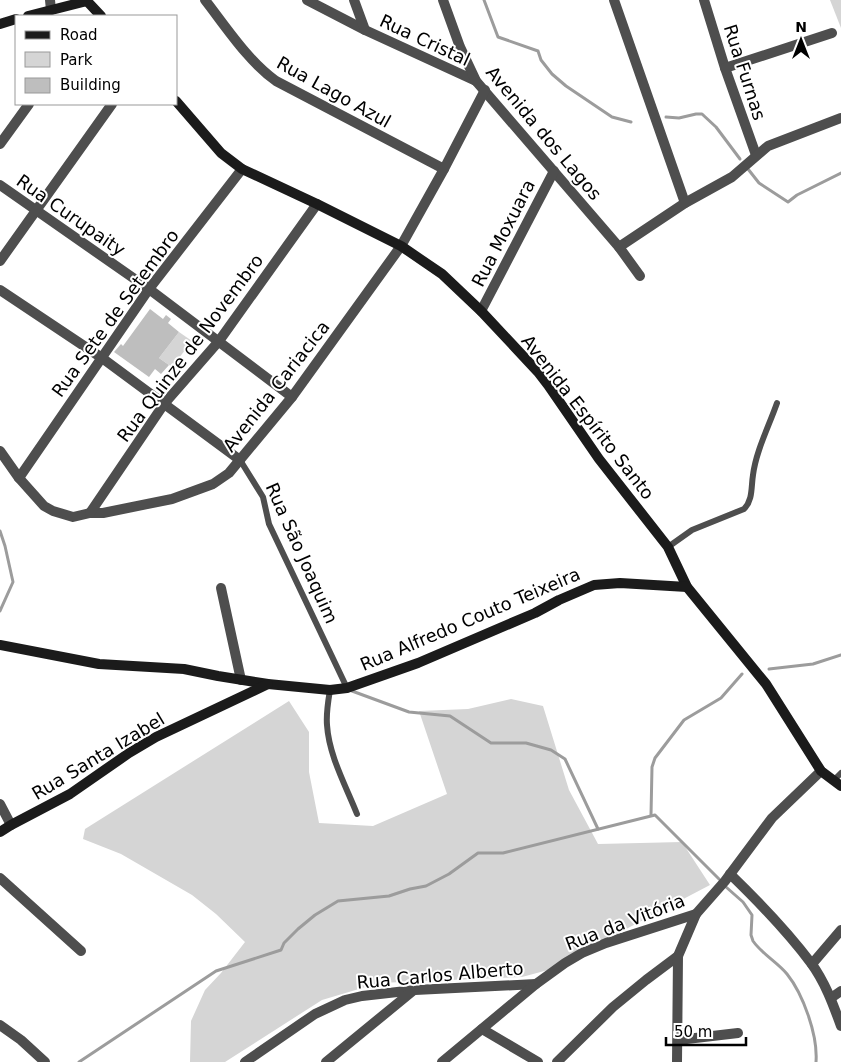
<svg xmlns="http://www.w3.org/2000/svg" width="841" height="1062" viewBox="0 0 841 1062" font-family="'DejaVu Sans',sans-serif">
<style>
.green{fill:#d5d5d5}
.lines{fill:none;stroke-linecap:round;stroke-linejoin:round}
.stream{stroke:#9c9c9c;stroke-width:3}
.building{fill:#bebebe}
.lane{stroke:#4e4e4e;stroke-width:6}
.street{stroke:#4e4e4e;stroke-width:10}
.secondary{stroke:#1b1b1b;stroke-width:10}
.labels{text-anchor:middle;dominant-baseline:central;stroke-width:4;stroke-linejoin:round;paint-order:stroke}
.street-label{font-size:18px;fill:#000;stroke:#fff}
</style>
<rect width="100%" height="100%" fill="#fff"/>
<!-- green -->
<g class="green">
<path d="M 830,0 L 841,0 L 841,28 Z"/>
<path d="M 179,332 L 192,341 L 172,367 L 159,358 Z"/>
<path d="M 511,699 L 543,706 L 569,790 L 598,844 L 682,842 L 710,885 L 548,970 L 522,977 L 379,983 L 322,1000 L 225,1062 L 190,1062 L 191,1021 L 205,990 L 221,973 L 245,942 L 216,914 L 192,895 L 121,854 L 83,839 L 85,829 L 289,701 L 309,732 L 309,772 L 319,823 L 373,826 L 447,794 L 419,711 L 468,709 Z"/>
</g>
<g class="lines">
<!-- stream -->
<g class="stream">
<path d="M 484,0 L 498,37 L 538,51 L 541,60 L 552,74 L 566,86 L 612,117 L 631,122"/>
<path d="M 666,117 L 679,118 L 696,114 L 702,114 L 716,127 L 740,159"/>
<path d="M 748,169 L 759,183 L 788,202 L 797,195 L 841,173"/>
<path d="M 0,531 L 5,546 L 13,582 L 0,611"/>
<path d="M 769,669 L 813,664 L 841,655"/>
<path d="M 352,691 L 409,712 L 450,716 L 491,743 L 526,743 L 551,750 L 565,759 L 598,829"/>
<path d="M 651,815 L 652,767 L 655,758 L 684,720 L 721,698 L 742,674"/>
<path d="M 726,887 L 743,902 L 752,915 L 751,935 L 753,941 C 762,954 777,962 787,974 C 803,994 818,1035 816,1062"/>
<path d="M 79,1062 L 216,971 L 281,950 L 284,943 L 298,929 L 315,915 L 338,901 L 389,896 L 410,889 L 426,886 L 449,874 L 478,853 L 503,853 L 655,815 L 719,879"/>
</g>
</g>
<!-- building -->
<path class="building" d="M 150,309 L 163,319 L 166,315 L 171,319 L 168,323 L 179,332 L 159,358 L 169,365 L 161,374 L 155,369 L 149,377 L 114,352 L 121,344 L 123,346 Z"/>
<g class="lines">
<!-- lane -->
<g class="lane">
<path d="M 240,460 L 263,497 L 269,524 L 347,688"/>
<path d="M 668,547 L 692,530 L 744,509 C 753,500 751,487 753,475 C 756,451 769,426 777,403"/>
<path d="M 330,690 C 328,702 326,713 327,725 C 329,756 346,786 357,814"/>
<path d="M 833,781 L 841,773"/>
</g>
<!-- street -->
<g class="street">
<path d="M 50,0 L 51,10"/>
<path d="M 205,0 C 226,27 248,61 276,81 L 444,169"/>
<path d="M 307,0 L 365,30 L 476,81"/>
<path d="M 354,0 L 365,30"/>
<path d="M 443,0 L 460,47 L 476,81 L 619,247 L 640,276"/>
<path d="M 614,0 L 685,203"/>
<path d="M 704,0 L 725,68 L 756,155"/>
<path d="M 725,68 L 832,33"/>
<path d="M 0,144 L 29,104"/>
<path d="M 0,185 L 149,289 L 292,397"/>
<path d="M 619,247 L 685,203 L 732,177 L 768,146 L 841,118"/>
<path d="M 0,261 L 112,104"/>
<path d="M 0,290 L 102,358 L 240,460"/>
<path d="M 481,311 L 554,171"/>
<path d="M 0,451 L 19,478 L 44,506 L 53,511 L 73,517 L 90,513 L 103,513 L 172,499 L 213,484 L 229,473 L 292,397 L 401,246 L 444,169 L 485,90"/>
<path d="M 19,478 L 149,289 L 242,169"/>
<path d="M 90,513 L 164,404 L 219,341 L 317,204"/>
<path d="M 221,588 L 241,680"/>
<path d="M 0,804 L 11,825"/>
<path d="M 730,874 C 759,902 787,931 811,963 C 825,982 833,1004 841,1026"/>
<path d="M 0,878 L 81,951"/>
<path d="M 812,964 L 841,930"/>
<path d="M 831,998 L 841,991"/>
<path d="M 0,1025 L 21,1040 L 45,1062"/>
<path d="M 482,1029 L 538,1062"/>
<path d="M 678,1040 L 738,1033"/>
<path d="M 245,1062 L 315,1014 L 345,1000 L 362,996 L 415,990 L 536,984"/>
<path d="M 326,1062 L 414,990"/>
<path d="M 442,1062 L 536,984 L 565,963 L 582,953 L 606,943 L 696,914 L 725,881 L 772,818 L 821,771"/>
<path d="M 557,1062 L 613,1007 L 646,980 L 678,956"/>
<path d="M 677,1062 L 678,956 L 696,914"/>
</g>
<!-- secondary -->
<g class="secondary">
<path d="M 28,16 L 87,1 L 101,16"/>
<path d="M 0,24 L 16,19"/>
<path d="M 176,101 L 221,153 L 242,169 L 317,204 L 401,246 L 442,274 L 481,311 L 538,372 L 548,385 L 599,459 L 668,547 L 687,587 L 766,684 L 821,771 L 841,786"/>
<path d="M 0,645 L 99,664 L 184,669 L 218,676 L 268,684 L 330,690 L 347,688 L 418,663 L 535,613 L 559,600 L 594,585 L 620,583 L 687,587"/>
<path d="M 0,832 L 11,825 L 70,794 L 129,753 L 156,737 L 268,684"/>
</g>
</g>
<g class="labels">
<!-- street labels -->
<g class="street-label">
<text transform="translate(425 40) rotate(25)">Rua Cristal</text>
<text transform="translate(745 72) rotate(72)">Rua Furnas</text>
<text transform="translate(334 92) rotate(29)">Rua Lago Azul</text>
<text transform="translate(544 133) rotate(50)">Avenida dos Lagos</text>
<text transform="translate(71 215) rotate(35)">Rua Curupaity</text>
<text transform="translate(503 233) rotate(-63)">Rua Moxuara</text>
<text transform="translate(115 313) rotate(-54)">Rua Sete de Setembro</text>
<text transform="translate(190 348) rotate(-53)">Rua Quinze de Novembro</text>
<text transform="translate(276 386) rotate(-52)">Avenida Cariacica</text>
<text transform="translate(588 417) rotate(52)">Avenida Espírito Santo</text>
<text transform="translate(302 553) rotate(66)">Rua São Joaquim</text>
<text transform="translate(470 619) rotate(-23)">Rua Alfredo Couto Teixeira</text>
<text transform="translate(98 756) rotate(-31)">Rua Santa Izabel</text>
<text transform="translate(625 922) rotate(-21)">Rua da Vitória</text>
<text transform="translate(440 975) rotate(-5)">Rua Carlos Alberto</text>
</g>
</g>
<!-- legend -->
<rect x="15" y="15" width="162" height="90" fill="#ffffff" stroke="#999999"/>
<rect x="25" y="31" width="25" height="8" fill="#1b1b1b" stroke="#999999"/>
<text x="60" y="40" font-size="15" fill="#000000">Road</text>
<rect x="25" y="52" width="25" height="15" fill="#d5d5d5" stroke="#999999"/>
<text x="60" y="65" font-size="15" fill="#000000">Park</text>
<rect x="25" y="78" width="25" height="15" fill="#bebebe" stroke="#999999"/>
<text x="60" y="90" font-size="15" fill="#000000">Building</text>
<!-- north arrow -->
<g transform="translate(801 40)" stroke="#ffffff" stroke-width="4" paint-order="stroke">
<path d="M0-4L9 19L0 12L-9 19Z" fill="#000000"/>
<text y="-8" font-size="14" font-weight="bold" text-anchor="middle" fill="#000000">N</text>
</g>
<!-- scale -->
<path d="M666 1037v8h80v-8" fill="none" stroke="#000000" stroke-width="2.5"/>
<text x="674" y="1037" font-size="15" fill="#000000" stroke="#ffffff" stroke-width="4" paint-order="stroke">50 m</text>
</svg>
